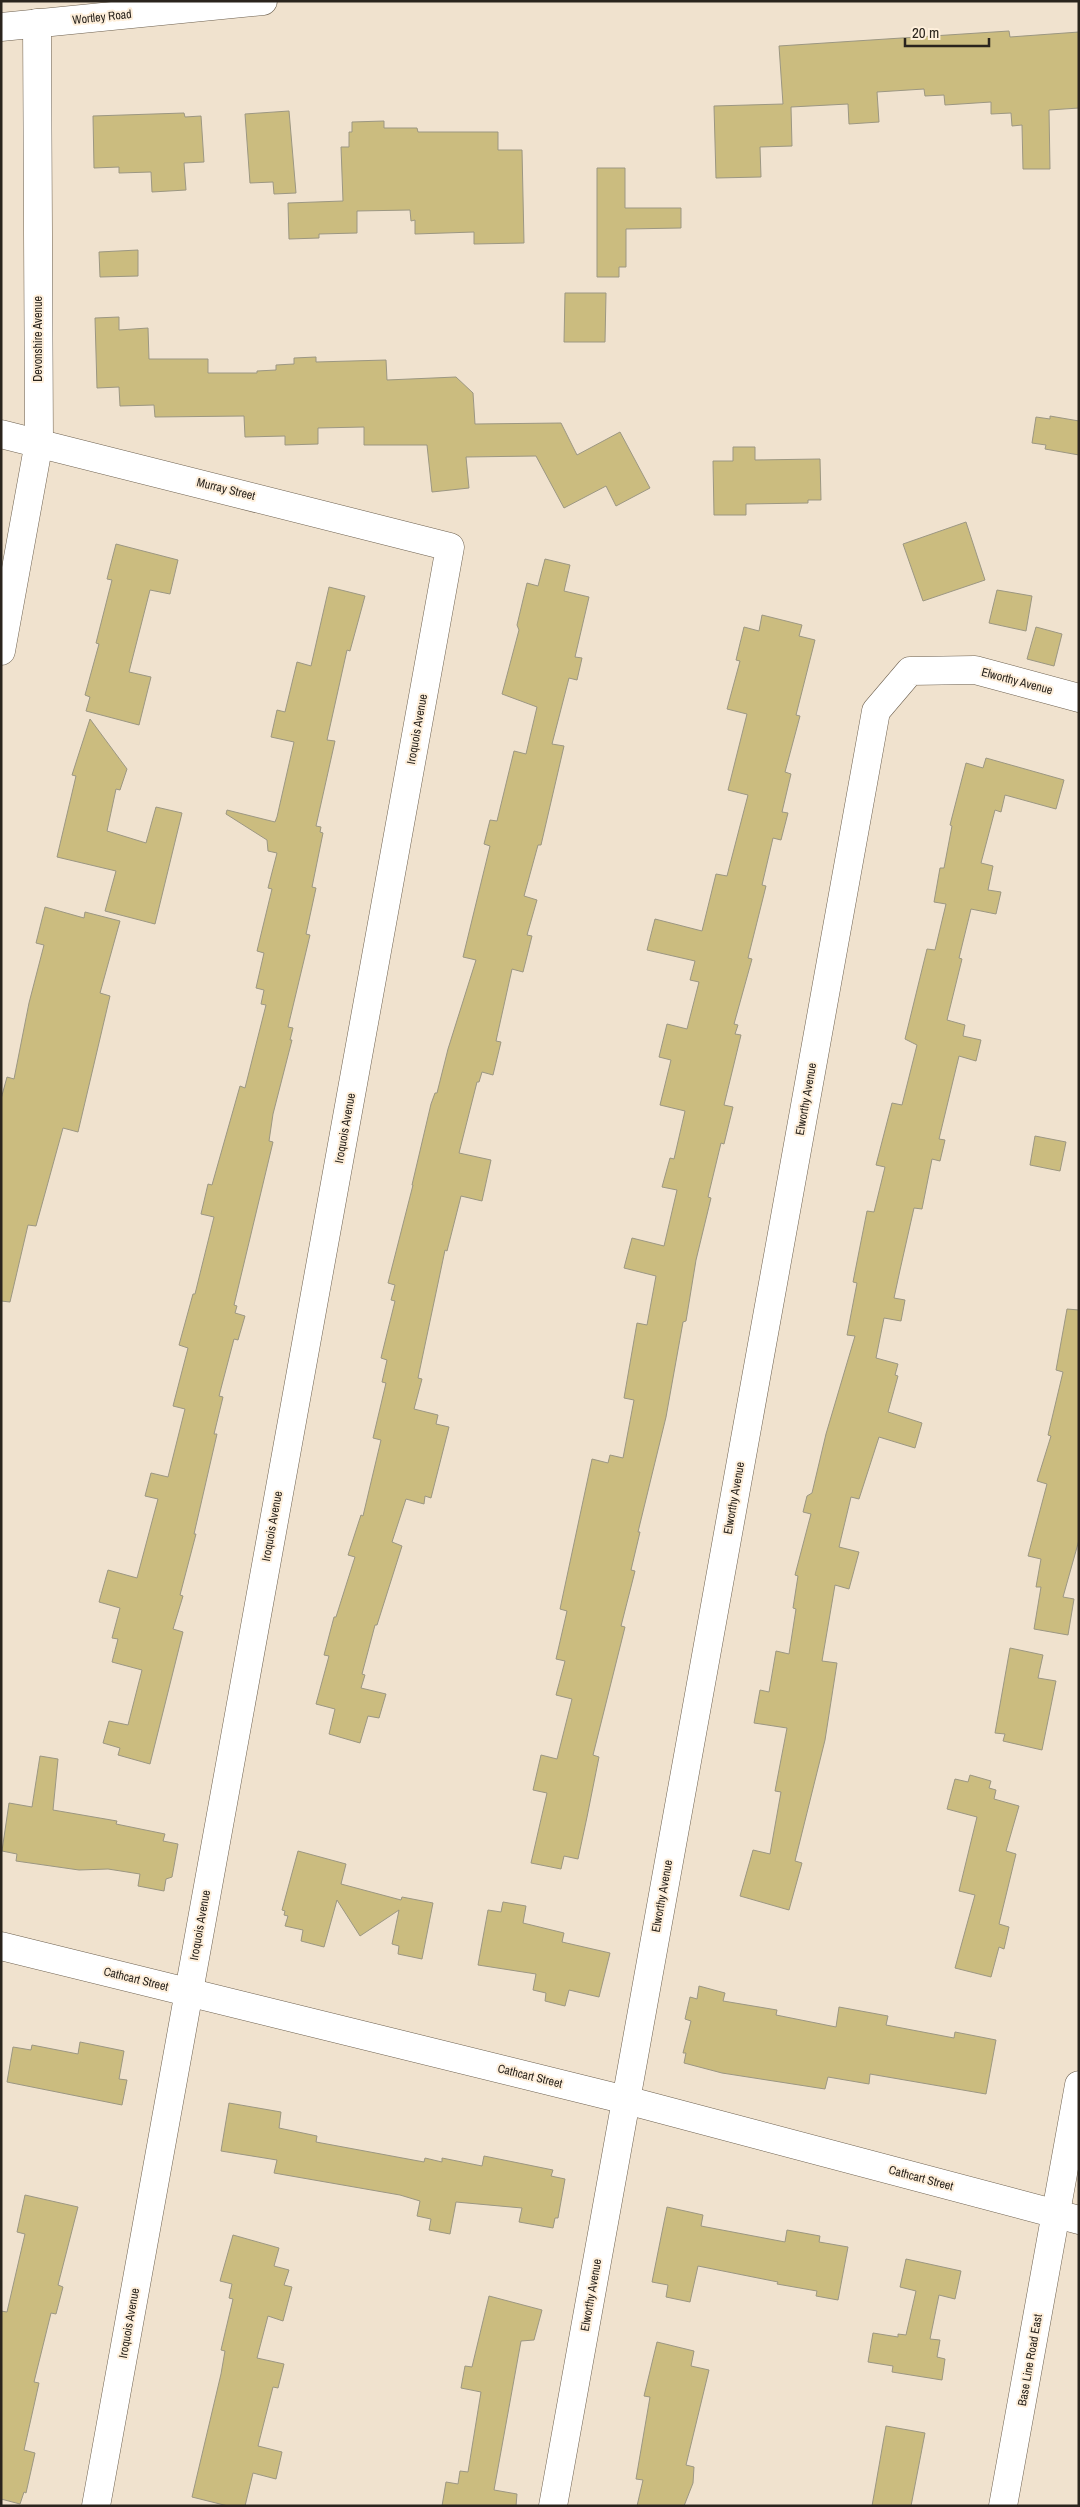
<svg xmlns="http://www.w3.org/2000/svg" width="1080" height="2507" viewBox="0 0 1080 2507" font-family="'Archivo Narrow',sans-serif">
<style>
.building{fill:#cbbc7f;stroke:#9c9782}
.lines{fill:none;stroke-linecap:round;stroke-linejoin:round}
.minor-casing{stroke:#6d604f;stroke-width:29}
.minor{stroke:#fff;stroke-width:28}
.labels{text-anchor:middle;dominant-baseline:central;stroke-width:4;stroke-linejoin:round;paint-order:stroke}
.street-label{font-size:12px;fill:#2a241d;stroke:#feefdb}
</style>
<rect width="100%" height="100%" fill="#f0e2ce"/>
<!-- building -->
<g class="building">
<path d="M 1009,31 L 1010,37 L 1079,32 L 1079,108 L 1049,110 L 1050,169 L 1023,169 L 1022,125 L 1012,126 L 1011,113 L 991,114 L 991,102 L 945,105 L 944,95 L 925,96 L 924,89 L 877,92 L 879,122 L 849,124 L 848,104 L 791,107 L 792,146 L 760,147 L 761,177 L 716,178 L 714,106 L 783,104 L 779,46 Z"/>
<path d="M 289,111 L 296,193 L 274,194 L 273,182 L 250,183 L 245,114 Z"/>
<path d="M 184,113 L 185,117 L 201,116 L 204,162 L 184,163 L 186,190 L 152,192 L 151,172 L 119,173 L 119,167 L 94,168 L 93,116 Z"/>
<path d="M 384,121 L 384,128 L 417,128 L 418,132 L 498,132 L 498,150 L 522,150 L 524,243 L 474,244 L 474,232 L 415,234 L 415,220 L 411,221 L 410,210 L 357,211 L 357,233 L 319,234 L 319,238 L 289,239 L 288,203 L 343,201 L 341,147 L 349,147 L 349,132 L 352,132 L 352,122 Z"/>
<path d="M 597,168 L 625,168 L 625,208 L 681,208 L 681,228 L 626,229 L 626,267 L 619,267 L 619,277 L 597,277 Z"/>
<path d="M 138,250 L 138,276 L 100,277 L 99,252 Z"/>
<path d="M 565,293 L 606,293 L 605,342 L 564,342 Z"/>
<path d="M 119,317 L 119,330 L 148,328 L 149,359 L 208,359 L 208,373 L 257,373 L 257,371 L 276,370 L 276,365 L 294,364 L 294,358 L 316,357 L 316,362 L 386,360 L 387,380 L 456,377 L 473,393 L 475,424 L 561,423 L 577,455 L 620,432 L 650,488 L 616,506 L 606,486 L 564,508 L 536,456 L 466,457 L 469,488 L 432,492 L 427,445 L 364,445 L 364,427 L 318,428 L 318,444 L 285,445 L 285,436 L 245,437 L 244,416 L 155,417 L 154,405 L 120,406 L 119,387 L 97,388 L 95,318 Z"/>
<path d="M 1050,416 L 1079,421 L 1079,455 L 1045,449 L 1046,445 L 1032,443 L 1036,417 L 1050,419 Z"/>
<path d="M 733,447 L 755,447 L 755,460 L 820,459 L 821,500 L 808,500 L 808,503 L 746,504 L 746,515 L 714,515 L 713,461 L 733,461 Z"/>
<path d="M 966,522 L 985,580 L 923,601 L 903,544 Z"/>
<path d="M 116,544 L 178,560 L 170,594 L 150,590 L 129,672 L 151,677 L 139,725 L 86,711 L 90,697 L 85,695 L 99,644 L 96,643 L 112,580 L 107,579 Z"/>
<path d="M 545,559 L 570,565 L 564,591 L 589,597 L 575,657 L 582,658 L 577,680 L 569,678 L 552,744 L 564,746 L 541,845 L 538,845 L 524,896 L 537,900 L 527,935 L 532,936 L 523,972 L 512,969 L 496,1041 L 501,1042 L 493,1075 L 482,1072 L 479,1082 L 477,1082 L 459,1153 L 491,1160 L 482,1201 L 461,1196 L 447,1251 L 445,1250 L 418,1378 L 422,1379 L 414,1409 L 438,1415 L 436,1424 L 449,1427 L 431,1498 L 425,1496 L 424,1504 L 406,1499 L 392,1542 L 402,1546 L 377,1625 L 375,1625 L 362,1674 L 365,1675 L 361,1688 L 386,1694 L 379,1718 L 368,1716 L 360,1743 L 329,1734 L 335,1709 L 316,1704 L 329,1656 L 324,1655 L 334,1617 L 336,1617 L 355,1557 L 348,1555 L 361,1515 L 363,1516 L 381,1440 L 373,1438 L 386,1383 L 382,1382 L 387,1360 L 381,1358 L 395,1301 L 391,1300 L 395,1285 L 388,1283 L 413,1185 L 412,1185 L 431,1104 L 435,1093 L 437,1093 L 448,1049 L 476,960 L 463,957 L 490,846 L 484,844 L 490,820 L 497,821 L 514,751 L 526,754 L 537,707 L 502,694 L 519,630 L 517,625 L 527,583 L 538,586 Z"/>
<path d="M 329,587 L 365,596 L 350,651 L 347,650 L 327,740 L 335,741 L 316,826 L 321,827 L 320,832 L 323,833 L 312,887 L 316,888 L 306,934 L 310,935 L 288,1027 L 293,1028 L 290,1040 L 292,1040 L 273,1114 L 269,1141 L 273,1142 L 234,1305 L 237,1306 L 235,1313 L 245,1316 L 238,1340 L 234,1339 L 219,1396 L 223,1397 L 214,1434 L 217,1434 L 194,1534 L 196,1534 L 180,1595 L 183,1596 L 173,1629 L 183,1632 L 150,1764 L 118,1755 L 120,1748 L 103,1743 L 109,1721 L 128,1725 L 142,1670 L 112,1662 L 118,1639 L 112,1638 L 120,1608 L 99,1602 L 108,1570 L 137,1578 L 158,1499 L 145,1496 L 151,1473 L 168,1477 L 185,1409 L 173,1406 L 188,1348 L 179,1345 L 193,1294 L 195,1294 L 214,1217 L 201,1214 L 208,1184 L 212,1185 L 240,1086 L 245,1088 L 266,1005 L 261,1004 L 264,990 L 256,988 L 264,953 L 257,951 L 272,889 L 268,888 L 277,853 L 268,851 L 267,840 L 226,814 L 227,810 L 275,822 L 277,817 L 294,742 L 271,737 L 277,710 L 285,712 L 297,662 L 311,666 Z"/>
<path d="M 997,590 L 1032,596 L 1026,631 L 989,623 Z"/>
<path d="M 762,615 L 802,625 L 799,636 L 815,640 L 796,715 L 800,716 L 785,772 L 791,774 L 782,812 L 788,813 L 781,840 L 773,838 L 762,885 L 766,886 L 748,958 L 752,959 L 734,1024 L 738,1025 L 735,1034 L 741,1035 L 724,1105 L 733,1107 L 724,1144 L 721,1143 L 708,1197 L 711,1198 L 696,1260 L 686,1321 L 683,1322 L 666,1417 L 638,1532 L 640,1532 L 631,1570 L 635,1571 L 621,1626 L 625,1627 L 593,1755 L 599,1757 L 587,1817 L 578,1859 L 564,1856 L 561,1869 L 531,1863 L 547,1793 L 533,1790 L 541,1755 L 557,1759 L 572,1699 L 556,1695 L 565,1661 L 556,1659 L 567,1611 L 560,1609 L 592,1459 L 608,1463 L 610,1455 L 623,1458 L 634,1400 L 624,1398 L 637,1323 L 647,1325 L 656,1276 L 624,1268 L 632,1238 L 664,1246 L 677,1190 L 662,1187 L 670,1158 L 674,1159 L 685,1111 L 660,1105 L 671,1060 L 659,1057 L 667,1024 L 687,1029 L 699,982 L 690,980 L 695,961 L 647,950 L 655,919 L 702,931 L 716,874 L 727,876 L 748,795 L 728,790 L 747,714 L 727,709 L 740,661 L 736,660 L 744,627 L 759,631 Z"/>
<path d="M 1036,627 L 1062,634 L 1054,666 L 1027,659 Z"/>
<path d="M 90,719 L 127,769 L 120,790 L 116,789 L 107,831 L 146,843 L 156,807 L 182,813 L 155,924 L 105,911 L 116,871 L 57,857 L 76,776 L 72,775 Z"/>
<path d="M 986,758 L 1064,780 L 1056,809 L 1005,795 L 1001,812 L 995,810 L 981,863 L 993,866 L 988,890 L 1001,892 L 996,914 L 971,909 L 959,958 L 962,959 L 947,1020 L 965,1025 L 963,1036 L 981,1040 L 976,1061 L 959,1056 L 939,1139 L 945,1140 L 940,1161 L 932,1159 L 922,1209 L 914,1208 L 900,1270 L 894,1298 L 905,1300 L 901,1321 L 884,1318 L 876,1358 L 898,1364 L 895,1375 L 898,1376 L 888,1412 L 922,1423 L 915,1448 L 879,1437 L 859,1499 L 851,1497 L 839,1547 L 859,1552 L 849,1589 L 835,1585 L 822,1661 L 837,1663 L 825,1740 L 795,1861 L 802,1863 L 789,1910 L 740,1896 L 753,1850 L 770,1854 L 781,1792 L 775,1791 L 787,1728 L 754,1723 L 760,1690 L 769,1692 L 776,1651 L 789,1654 L 796,1609 L 793,1608 L 798,1576 L 795,1575 L 811,1514 L 803,1512 L 807,1496 L 812,1493 L 826,1434 L 855,1336 L 847,1335 L 857,1283 L 853,1282 L 867,1211 L 874,1212 L 885,1167 L 876,1165 L 892,1103 L 902,1105 L 917,1045 L 905,1039 L 927,949 L 935,950 L 946,904 L 934,902 L 940,868 L 944,868 L 952,826 L 950,825 L 966,763 L 983,768 Z"/>
<path d="M 45,907 L 84,918 L 85,912 L 120,921 L 100,993 L 110,996 L 78,1132 L 63,1128 L 36,1226 L 28,1225 L 10,1302 L 1,1301 L 1,1099 L 7,1077 L 14,1079 L 29,1003 L 44,945 L 36,943 Z"/>
<path d="M 1035,1136 L 1066,1142 L 1060,1171 L 1030,1165 Z"/>
<path d="M 1067,1309 L 1079,1310 L 1079,1540 L 1063,1597 L 1074,1599 L 1068,1635 L 1034,1629 L 1041,1587 L 1036,1587 L 1041,1559 L 1028,1556 L 1047,1484 L 1037,1481 L 1051,1436 L 1048,1435 L 1063,1372 L 1056,1370 Z"/>
<path d="M 1010,1648 L 1043,1655 L 1038,1678 L 1056,1681 L 1042,1750 L 1003,1741 L 1005,1734 L 995,1733 Z"/>
<path d="M 40,1756 L 58,1759 L 53,1810 L 117,1821 L 116,1824 L 165,1834 L 163,1841 L 178,1844 L 172,1877 L 166,1879 L 164,1891 L 138,1886 L 140,1874 L 108,1869 L 79,1870 L 16,1861 L 17,1854 L 2,1851 L 9,1803 L 32,1807 Z"/>
<path d="M 970,1775 L 991,1781 L 989,1788 L 996,1790 L 994,1799 L 1019,1806 L 1006,1851 L 1016,1854 L 999,1924 L 1009,1927 L 1004,1949 L 999,1947 L 991,1977 L 955,1968 L 975,1895 L 959,1891 L 977,1817 L 947,1809 L 955,1779 L 968,1782 Z"/>
<path d="M 298,1851 L 346,1864 L 341,1884 L 401,1900 L 402,1897 L 433,1903 L 422,1959 L 398,1954 L 399,1946 L 392,1944 L 399,1910 L 360,1936 L 337,1900 L 324,1947 L 301,1941 L 303,1930 L 285,1926 L 288,1916 L 284,1915 L 285,1911 L 282,1910 Z"/>
<path d="M 503,1902 L 526,1906 L 523,1923 L 564,1933 L 562,1942 L 610,1953 L 599,1997 L 569,1990 L 565,2006 L 545,2001 L 546,1993 L 533,1990 L 536,1974 L 478,1965 L 488,1910 L 501,1912 Z"/>
<path d="M 699,1986 L 725,1993 L 723,2001 L 777,2010 L 776,2015 L 836,2027 L 839,2007 L 888,2016 L 886,2025 L 954,2038 L 955,2032 L 996,2040 L 986,2094 L 870,2074 L 869,2084 L 828,2077 L 825,2089 L 722,2073 L 684,2063 L 686,2053 L 683,2053 L 691,2021 L 685,2019 L 690,1997 L 697,1999 Z"/>
<path d="M 80,2042 L 124,2051 L 119,2079 L 127,2080 L 122,2105 L 7,2082 L 13,2047 L 31,2050 L 32,2045 L 78,2054 Z"/>
<path d="M 229,2103 L 281,2112 L 279,2128 L 317,2136 L 316,2142 L 424,2162 L 425,2158 L 442,2162 L 442,2158 L 482,2166 L 484,2156 L 553,2170 L 551,2176 L 565,2179 L 558,2218 L 555,2218 L 553,2228 L 519,2222 L 522,2208 L 456,2202 L 450,2234 L 429,2230 L 431,2219 L 417,2216 L 420,2201 L 400,2195 L 274,2173 L 277,2160 L 221,2151 Z"/>
<path d="M 25,2195 L 78,2207 L 58,2285 L 63,2287 L 56,2314 L 51,2313 L 34,2382 L 39,2383 L 24,2450 L 35,2453 L 26,2493 L 24,2492 L 20,2504 L 1,2499 L 1,2311 L 7,2312 L 25,2234 L 17,2232 Z"/>
<path d="M 667,2207 L 703,2215 L 701,2226 L 785,2242 L 787,2230 L 820,2236 L 819,2242 L 848,2247 L 838,2300 L 816,2296 L 817,2291 L 777,2284 L 778,2282 L 698,2266 L 690,2302 L 666,2297 L 668,2285 L 652,2282 Z"/>
<path d="M 233,2235 L 279,2248 L 274,2266 L 289,2270 L 284,2285 L 292,2287 L 283,2321 L 268,2316 L 257,2358 L 284,2364 L 278,2388 L 273,2387 L 258,2446 L 282,2452 L 276,2479 L 253,2473 L 245,2506 L 228,2506 L 192,2497 L 221,2374 L 225,2351 L 221,2350 L 233,2299 L 229,2298 L 232,2284 L 220,2281 Z"/>
<path d="M 906,2259 L 961,2271 L 955,2299 L 939,2295 L 930,2339 L 940,2340 L 937,2357 L 945,2359 L 942,2380 L 892,2372 L 893,2366 L 868,2362 L 873,2333 L 898,2337 L 898,2334 L 906,2335 L 916,2291 L 900,2287 Z"/>
<path d="M 489,2296 L 542,2310 L 534,2340 L 521,2341 L 494,2490 L 517,2494 L 516,2506 L 442,2506 L 446,2482 L 458,2484 L 460,2471 L 468,2472 L 481,2392 L 461,2388 L 465,2366 L 472,2367 Z"/>
<path d="M 657,2342 L 694,2351 L 691,2366 L 709,2370 L 686,2465 L 694,2467 L 693,2483 L 684,2506 L 637,2506 L 643,2480 L 636,2479 L 650,2397 L 644,2396 Z"/>
<path d="M 886,2426 L 925,2433 L 911,2506 L 872,2506 Z"/>
</g>
<g class="lines">
<!-- minor casing -->
<g class="minor-casing">
<g id="minor">
<path d="M 1,27 L 263,1"/>
<path d="M 1,434 L 450,547 L 96,2506"/>
<path d="M 1,651 L 39,442 L 37,23"/>
<path d="M 1,1946 L 626,2100 L 1079,2220"/>
<path d="M 553,2506 L 876,711 L 910,671 L 975,670 L 1079,698"/>
<path d="M 1003,2506 L 1079,2085"/>
</g>
</g>
<!-- minor -->
<use href="#minor" class="minor"/>
</g>
<g class="labels">
<!-- street labels -->
<g class="street-label">
<text transform="translate(102 17) rotate(-6)">Wortley Road</text>
<text transform="translate(38 339) rotate(-90)">Devonshire Avenue</text>
<text transform="translate(226 489) rotate(14)">Murray Street</text>
<text transform="translate(1017 681) rotate(15)">Elworthy Avenue</text>
<text transform="translate(417 729) rotate(-80)">Iroquois Avenue</text>
<text transform="translate(806 1099) rotate(-80)">Elworthy Avenue</text>
<text transform="translate(345 1128) rotate(-80)">Iroquois Avenue</text>
<text transform="translate(734 1498) rotate(-80)">Elworthy Avenue</text>
<text transform="translate(272 1526) rotate(-80)">Iroquois Avenue</text>
<text transform="translate(662 1896) rotate(-80)">Elworthy Avenue</text>
<text transform="translate(200 1925) rotate(-80)">Iroquois Avenue</text>
<text transform="translate(136 1979) rotate(14)">Cathcart Street</text>
<text transform="translate(530 2076) rotate(14)">Cathcart Street</text>
<text transform="translate(921 2178) rotate(15)">Cathcart Street</text>
<text transform="translate(591 2295) rotate(-80)">Elworthy Avenue</text>
<text transform="translate(129 2323) rotate(-80)">Iroquois Avenue</text>
<text transform="translate(1030 2360) rotate(-80)">Base Line Road East</text>
</g>
</g>
<!-- border -->
<rect width="1080" height="2507" fill="none" stroke="#2a241d" stroke-width="5"/>
<!-- scale -->
<path d="M905 38v8h84v-8" fill="none" stroke="#2a241d" stroke-width="2.5"/>
<text x="912" y="38" font-size="15" fill="#2a241d" stroke="#feefdb" stroke-width="4" paint-order="stroke">20 m</text>
</svg>
